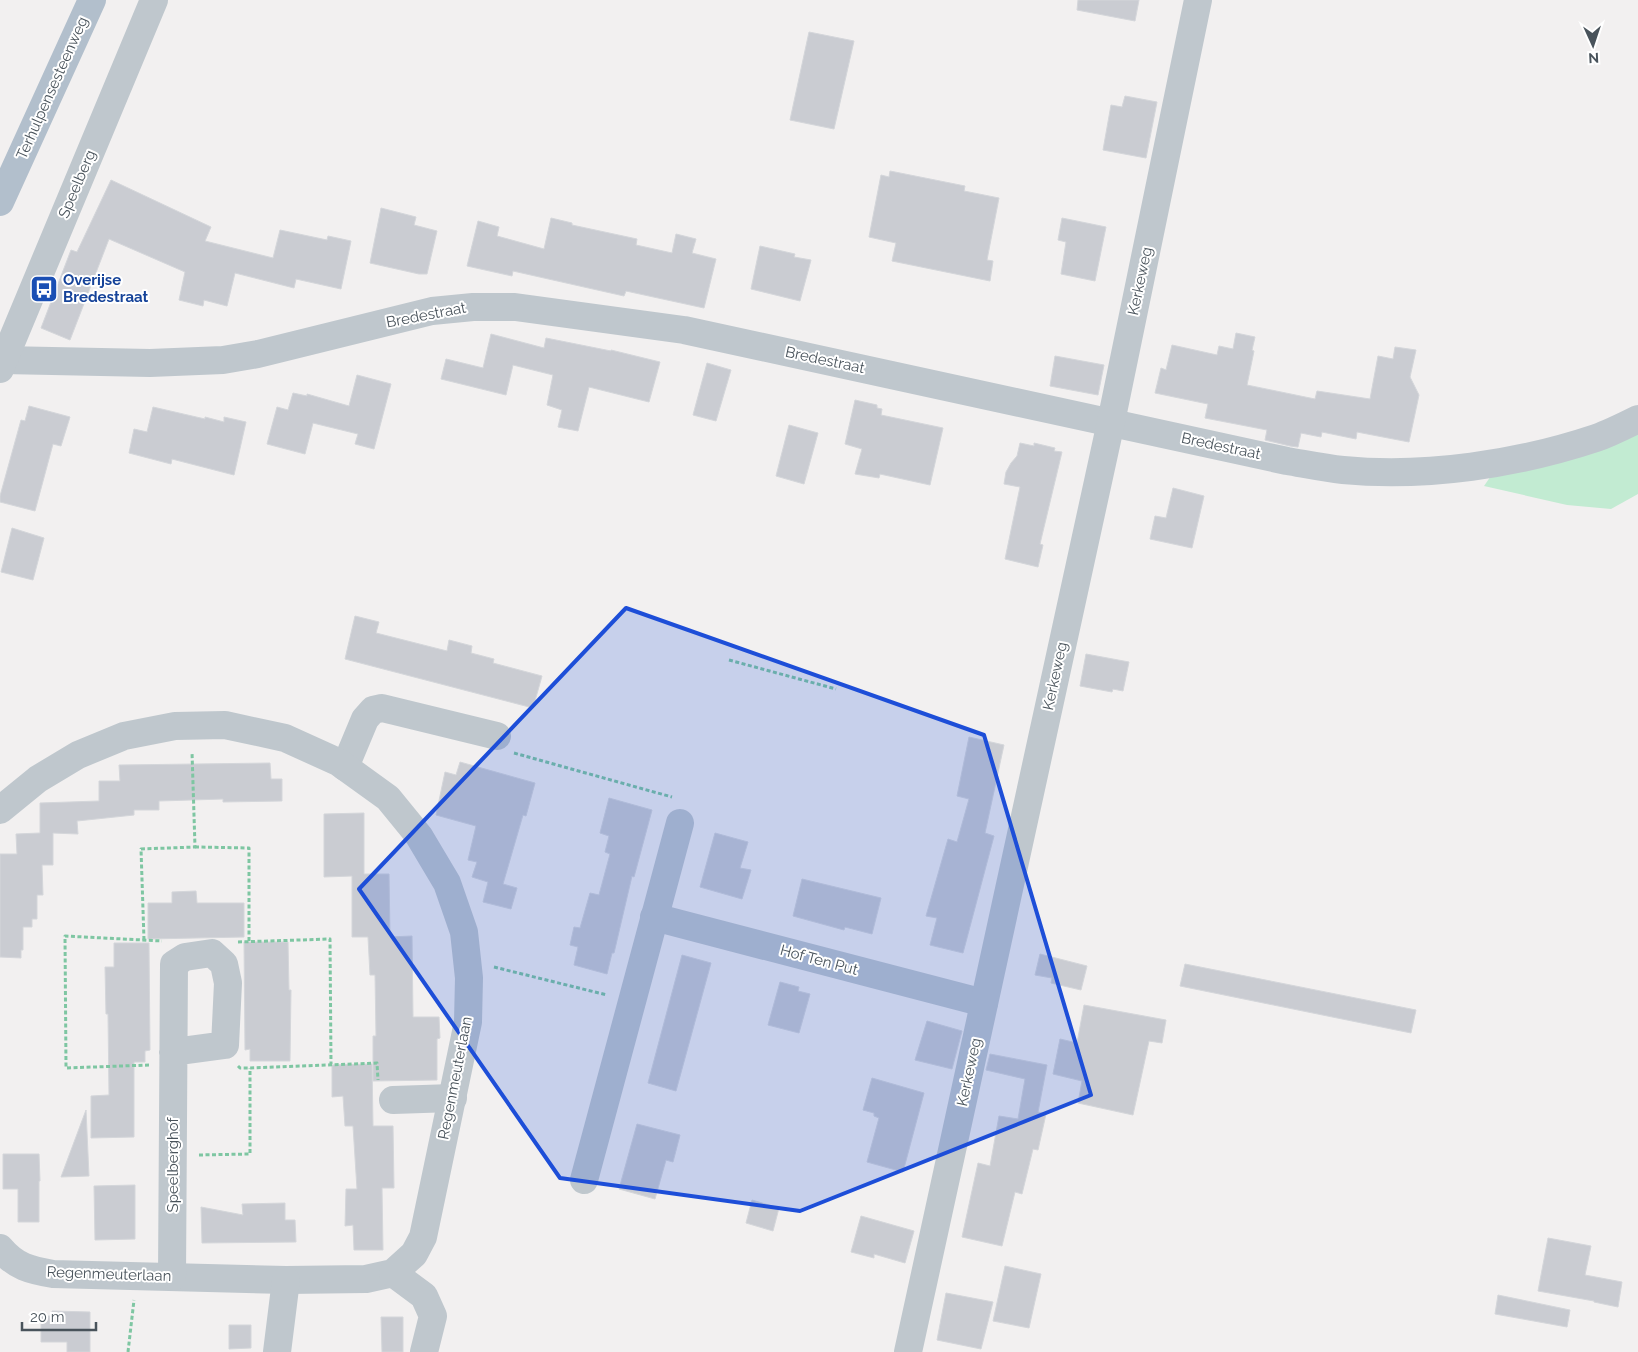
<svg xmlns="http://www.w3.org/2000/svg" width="1638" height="1352" viewBox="0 0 1638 1352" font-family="Raleway,sans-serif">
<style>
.green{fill:#c2ebd2}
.building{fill:#caccd2;stroke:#d4d6da}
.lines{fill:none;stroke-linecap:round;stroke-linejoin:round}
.path{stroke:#7ec6a2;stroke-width:3;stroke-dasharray:4 2.5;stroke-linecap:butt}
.minor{stroke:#bfc7cd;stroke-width:28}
.major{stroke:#b2bfcc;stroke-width:28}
.marked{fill:#1d4ed8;fill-opacity:0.2;stroke:#1d4ed8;stroke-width:4;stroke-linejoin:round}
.labels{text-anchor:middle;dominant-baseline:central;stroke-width:4;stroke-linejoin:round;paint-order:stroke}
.street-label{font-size:15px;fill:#49535b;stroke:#fff}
.transit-label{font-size:15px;font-weight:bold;fill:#164399;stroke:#fff;text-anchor:start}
</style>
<rect width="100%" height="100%" fill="#f2f0f0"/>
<!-- green -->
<path class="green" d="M 1638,430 L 1638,494 L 1611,509 L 1567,505 L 1484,486 L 1495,470 Z"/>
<!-- building -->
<g class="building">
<path d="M 1078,0 L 1139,0 L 1135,21 L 1077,10 Z"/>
<path d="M 809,32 L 854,41 L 834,129 L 790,120 Z"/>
<path d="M 1125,96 L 1157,102 L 1146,158 L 1103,150 L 1111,105 L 1122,107 Z"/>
<path d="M 890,171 L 965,186 L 964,191 L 999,198 L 987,260 L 993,261 L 990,281 L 892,261 L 896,243 L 869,237 L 881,175 L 889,177 Z"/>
<path d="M 111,180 L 211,227 L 205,241 L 273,258 L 280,230 L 327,240 L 328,236 L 351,241 L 341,289 L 296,279 L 294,288 L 235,273 L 227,306 L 204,300 L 203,306 L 179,300 L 185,272 L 109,239 L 70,340 L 41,328 L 71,250 L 77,252 Z"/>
<path d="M 381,208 L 416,217 L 414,225 L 437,231 L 427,274 L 419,274 L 370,263 Z"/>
<path d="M 551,218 L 572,223 L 572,225 L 637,239 L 636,245 L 672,253 L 676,234 L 696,239 L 692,253 L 716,259 L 704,308 L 626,291 L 624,296 L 513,271 L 512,276 L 467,266 L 478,221 L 499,227 L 497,236 L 544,249 Z"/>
<path d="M 1062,218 L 1106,227 L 1095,281 L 1061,274 L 1066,242 L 1058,240 Z"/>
<path d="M 760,246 L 795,254 L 794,257 L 811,260 L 800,301 L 751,289 Z"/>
<path d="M 1236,333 L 1255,337 L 1252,350 L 1254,351 L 1247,385 L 1315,399 L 1317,391 L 1370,399 L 1378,356 L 1393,359 L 1395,347 L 1416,350 L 1410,377 L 1419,395 L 1409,442 L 1357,432 L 1356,439 L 1322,432 L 1321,437 L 1301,433 L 1298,447 L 1290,446 L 1265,440 L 1267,430 L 1205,418 L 1208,404 L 1155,393 L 1161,368 L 1166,370 L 1172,345 L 1217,355 L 1219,346 L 1233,349 Z"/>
<path d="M 491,334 L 544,348 L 546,338 L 611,351 L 611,350 L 660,362 L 649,402 L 589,387 L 578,431 L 558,427 L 562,410 L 547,405 L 553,375 L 513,365 L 506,395 L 441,379 L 446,359 L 483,368 Z"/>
<path d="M 1055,356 L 1104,365 L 1098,395 L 1050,386 Z"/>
<path d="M 707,363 L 731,370 L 716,421 L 693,415 Z"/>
<path d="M 357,375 L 391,384 L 374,449 L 355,444 L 358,434 L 313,423 L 305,454 L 267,444 L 277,407 L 288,410 L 293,393 L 307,396 L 307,394 L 349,406 Z"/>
<path d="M 855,400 L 877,405 L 877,408 L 882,409 L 881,415 L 943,428 L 930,485 L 880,474 L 879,478 L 855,474 L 862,449 L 845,444 Z"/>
<path d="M 29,406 L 70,417 L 61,446 L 53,444 L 35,511 L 0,502 L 0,496 L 21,420 L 25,421 Z"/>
<path d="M 153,407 L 205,419 L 205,417 L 224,422 L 224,417 L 246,422 L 234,475 L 172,459 L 171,464 L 129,453 L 134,429 L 147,432 Z"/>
<path d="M 789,425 L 818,433 L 804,484 L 776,476 Z"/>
<path d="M 1020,443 L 1034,446 L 1034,443 L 1055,448 L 1054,451 L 1062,452 L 1040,544 L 1043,545 L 1038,567 L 1005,559 L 1020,487 L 1004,484 L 1006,472 L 1011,463 L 1017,456 Z"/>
<path d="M 1173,488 L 1204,496 L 1192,548 L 1150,539 L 1155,516 L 1166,518 Z"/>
<path d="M 12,528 L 44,538 L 33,580 L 1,572 Z"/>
<path d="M 355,616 L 379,622 L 376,633 L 447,651 L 449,640 L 472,646 L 471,653 L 494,659 L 493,663 L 542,676 L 533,708 L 345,659 Z"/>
<path d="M 1086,654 L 1129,662 L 1123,691 L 1113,689 L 1112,692 L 1080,686 Z"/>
<path d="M 969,737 L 1004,745 L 985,833 L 994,836 L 963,953 L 930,945 L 937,918 L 926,916 L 948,839 L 957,842 L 969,799 L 957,796 Z"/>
<path d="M 460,762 L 535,783 L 526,816 L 523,815 L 503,884 L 517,888 L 511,909 L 483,902 L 488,882 L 472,877 L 477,862 L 468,860 L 476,826 L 436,815 L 445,772 L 456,775 Z"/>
<path d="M 270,763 L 271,779 L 282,779 L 282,801 L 223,802 L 223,799 L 159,801 L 159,810 L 134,810 L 134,815 L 77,821 L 78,834 L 53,833 L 53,865 L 42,865 L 43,895 L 37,895 L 37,919 L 32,919 L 32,927 L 23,927 L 23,950 L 21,950 L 21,958 L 0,957 L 0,854 L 17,854 L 16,834 L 40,833 L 40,803 L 99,801 L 99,781 L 120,781 L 119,765 Z"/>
<path d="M 609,798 L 652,810 L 634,877 L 632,876 L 614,953 L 612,953 L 607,974 L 574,965 L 578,947 L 570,945 L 574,927 L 580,928 L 590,893 L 599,895 L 610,854 L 605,852 L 609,836 L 600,833 Z"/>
<path d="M 364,813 L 364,874 L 389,874 L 390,937 L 412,936 L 413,1017 L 439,1017 L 440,1038 L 437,1039 L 437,1080 L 373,1081 L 373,1036 L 376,1036 L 375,975 L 370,975 L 368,937 L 352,937 L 352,876 L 324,877 L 324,814 Z"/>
<path d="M 715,833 L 748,842 L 740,868 L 751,870 L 742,899 L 700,887 Z"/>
<path d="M 802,879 L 881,898 L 872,934 L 845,927 L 844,930 L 793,916 Z"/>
<path d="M 196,891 L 197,903 L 244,903 L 244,937 L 148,939 L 148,903 L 172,903 L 172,892 Z"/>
<path d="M 244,942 L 288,942 L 289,990 L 291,990 L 290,1061 L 250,1061 L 250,1049 L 245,1050 Z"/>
<path d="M 114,943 L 149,943 L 150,1050 L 145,1051 L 145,1062 L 134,1062 L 134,1137 L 91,1138 L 91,1096 L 109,1095 L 108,1014 L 106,1014 L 105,967 L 114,967 Z"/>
<path d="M 1040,954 L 1087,966 L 1081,990 L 1051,983 L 1052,978 L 1035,975 Z"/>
<path d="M 682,955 L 711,963 L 676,1091 L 648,1083 Z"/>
<path d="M 1185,964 L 1416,1010 L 1411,1033 L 1180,986 Z"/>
<path d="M 780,982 L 799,987 L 798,991 L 810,994 L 799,1033 L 768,1025 Z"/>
<path d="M 1084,1005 L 1166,1020 L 1162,1043 L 1149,1041 L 1133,1115 L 1078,1103 L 1082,1081 L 1053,1074 L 1060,1039 L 1077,1043 Z"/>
<path d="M 927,1021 L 962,1031 L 952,1069 L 915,1060 Z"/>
<path d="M 990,1054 L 1047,1065 L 1038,1112 L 1046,1114 L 1038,1150 L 1033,1149 L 1022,1194 L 1015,1192 L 1002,1246 L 962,1237 L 978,1163 L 990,1166 L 999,1116 L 1018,1119 L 1025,1079 L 986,1070 Z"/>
<path d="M 372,1064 L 373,1126 L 393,1126 L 394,1188 L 382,1188 L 383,1250 L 354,1250 L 353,1225 L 345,1226 L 346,1189 L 357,1189 L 353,1126 L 345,1126 L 343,1096 L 332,1097 L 332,1065 Z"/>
<path d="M 872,1078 L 924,1093 L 903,1172 L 867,1162 L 879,1118 L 874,1116 L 874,1113 L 863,1110 Z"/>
<path d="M 86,1110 L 89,1176 L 61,1177 Z"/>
<path d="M 637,1124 L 680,1135 L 673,1162 L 666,1160 L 655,1199 L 619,1189 Z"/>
<path d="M 3,1154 L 39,1154 L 40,1181 L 39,1181 L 39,1222 L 18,1222 L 18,1189 L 3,1189 Z"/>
<path d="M 135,1185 L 135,1239 L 95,1240 L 94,1186 Z"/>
<path d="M 752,1200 L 779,1208 L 773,1231 L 746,1223 Z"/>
<path d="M 285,1203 L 285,1220 L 295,1220 L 296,1242 L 202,1243 L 201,1207 L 243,1215 L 242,1204 Z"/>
<path d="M 861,1216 L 914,1231 L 905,1263 L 874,1254 L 874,1258 L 851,1252 Z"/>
<path d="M 1548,1238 L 1591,1246 L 1585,1275 L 1622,1282 L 1618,1307 L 1594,1302 L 1594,1301 L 1538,1291 Z"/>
<path d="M 1005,1266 L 1041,1274 L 1029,1328 L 993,1321 Z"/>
<path d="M 946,1293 L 993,1302 L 981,1349 L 937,1340 Z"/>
<path d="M 1498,1295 L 1570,1310 L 1567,1327 L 1495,1314 Z"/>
<path d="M 52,1311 L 90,1312 L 90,1352 L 67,1352 L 67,1342 L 41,1342 L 41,1316 L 52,1316 Z"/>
<path d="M 381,1317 L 403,1317 L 403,1352 L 382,1352 Z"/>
<path d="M 229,1325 L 251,1325 L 251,1348 L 229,1349 Z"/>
</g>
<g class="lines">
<!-- path -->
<g class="path">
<path d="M 729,660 L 836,689"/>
<path d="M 514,753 L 672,797"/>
<path d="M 195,847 L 249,848 L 249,942"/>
<path d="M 144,940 L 141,849 L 195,847 L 192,752"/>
<path d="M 238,942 L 330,939 L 331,1064"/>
<path d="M 494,967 L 607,995"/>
<path d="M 149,1065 L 66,1068 L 65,936 L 162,941"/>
<path d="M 238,1066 L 240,1068 L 250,1068 L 377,1063 L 378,1080"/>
<path d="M 199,1155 L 250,1154 L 250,1068"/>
<path d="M 128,1352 L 134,1300"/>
</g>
<!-- minor -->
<g class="minor">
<path d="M 3,360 L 150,363 L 223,360 L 258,354 L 432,311 L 473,307 L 515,307 L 684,330 L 1287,461 C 1305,464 1324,468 1343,470 C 1426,478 1518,464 1596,438 C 1610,433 1624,426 1638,419"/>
<path d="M 0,369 L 154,0"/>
<path d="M 345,767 L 365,719 L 373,710 L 382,708 L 497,736"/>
<path d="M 0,810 L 38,779 L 78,755 L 124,736 L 175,726 L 225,725 L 285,738 L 338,762 L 388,798 L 419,836 L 447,883 L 464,932 L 469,978 L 468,1022 L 423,1237 L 414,1254 L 393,1273 L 366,1279 L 286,1280 L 53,1274 C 30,1270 16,1267 0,1248"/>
<path d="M 654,917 L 984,1003"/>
<path d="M 393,1100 L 453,1098"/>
<path d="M 584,1180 L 680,823"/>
<path d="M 393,1273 L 424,1296 L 433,1316 L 424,1352"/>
<path d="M 172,1277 L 174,964 L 185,957 L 212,953 L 224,964 L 228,983 L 225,1045 L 173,1052"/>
<path d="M 277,1352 L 286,1280"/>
<path d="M 908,1352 L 1111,422 L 1198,0"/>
</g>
<!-- major -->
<path class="major" d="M 0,202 L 92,0"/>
</g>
<!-- marked area -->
<path class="marked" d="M 626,608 L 984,735 L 1091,1095 L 800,1211 L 560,1178 L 359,889 Z"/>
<!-- icons -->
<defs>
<g id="bus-square" transform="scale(1.4375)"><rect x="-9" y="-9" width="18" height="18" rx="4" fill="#1a4fb4" stroke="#fff"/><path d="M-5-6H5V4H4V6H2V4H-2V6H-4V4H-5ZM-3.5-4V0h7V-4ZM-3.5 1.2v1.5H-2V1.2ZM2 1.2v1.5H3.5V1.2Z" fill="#fff"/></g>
</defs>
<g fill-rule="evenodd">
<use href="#bus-square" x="44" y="289"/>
</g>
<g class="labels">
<!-- street labels -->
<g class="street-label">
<text transform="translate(52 88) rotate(-66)">Terhulpensesteenweg</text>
<text transform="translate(77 184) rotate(-67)">Speelberg</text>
<text transform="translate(1140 281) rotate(-78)">Kerkeweg</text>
<text transform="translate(426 315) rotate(-11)">Bredestraat</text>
<text transform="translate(825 360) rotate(12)">Bredestraat</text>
<text transform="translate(1221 446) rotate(12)">Bredestraat</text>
<text transform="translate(1055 676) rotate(-78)">Kerkeweg</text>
<text transform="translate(819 960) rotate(15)">Hof Ten Put</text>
<text transform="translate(969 1072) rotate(-78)">Kerkeweg</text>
<text transform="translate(455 1078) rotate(-79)">Regenmeuterlaan</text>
<text transform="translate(173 1165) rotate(-90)">Speelberghof</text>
<text transform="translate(109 1274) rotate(2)">Regenmeuterlaan</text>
</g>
<!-- transit labels -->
<g class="transit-label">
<text x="63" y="280">Overijse<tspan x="63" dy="17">Bredestraat</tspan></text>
</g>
</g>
<!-- north arrow -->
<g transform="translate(1593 45) rotate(177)" stroke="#ffffff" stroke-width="4" paint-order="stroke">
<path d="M0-4L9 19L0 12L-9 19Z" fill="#49535b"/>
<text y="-8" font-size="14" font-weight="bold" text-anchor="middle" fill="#49535b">N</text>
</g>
<!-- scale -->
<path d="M22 1322v8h74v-8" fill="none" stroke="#49535b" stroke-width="2.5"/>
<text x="30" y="1322" font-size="15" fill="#49535b" stroke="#ffffff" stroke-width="4" paint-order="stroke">20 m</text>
</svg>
